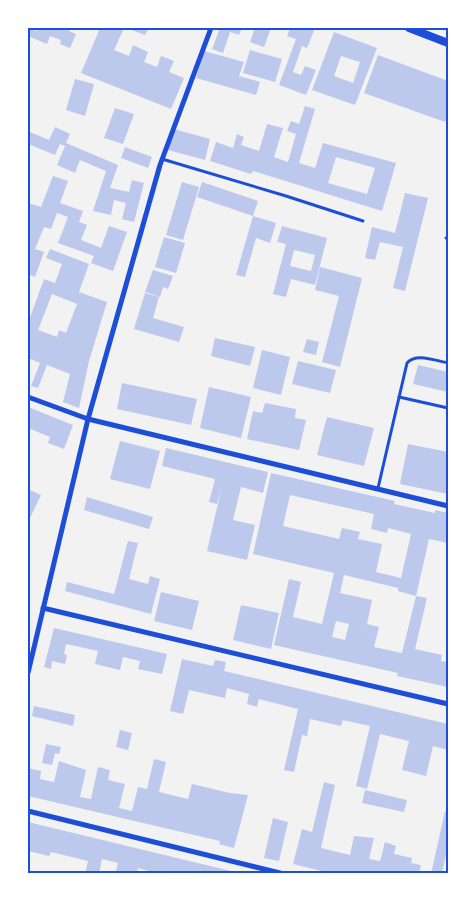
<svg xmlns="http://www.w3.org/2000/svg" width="476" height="901" viewBox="0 0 476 901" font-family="'PT Serif',serif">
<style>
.building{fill:#bdc9ec;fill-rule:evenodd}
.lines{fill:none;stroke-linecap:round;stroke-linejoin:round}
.service{stroke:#1d4ed8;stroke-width:3}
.minor{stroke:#1d4ed8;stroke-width:5}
.secondary{stroke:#1d4ed8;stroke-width:8}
.neatline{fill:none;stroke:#1d4ed8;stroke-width:2}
</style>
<rect width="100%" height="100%" fill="#f2f2f2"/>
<!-- building -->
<g class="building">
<path d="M 28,28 L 37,31 L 38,28 L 44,30 L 45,28 L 53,29 L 53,28 L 71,28 L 69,31 L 76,34 L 70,48 L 60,44 L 61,40 L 50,36 L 47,44 L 28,36 Z"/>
<path d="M 100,28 L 124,28 L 114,50 L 129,56 L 133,45 L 148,52 L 144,62 L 157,67 L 161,56 L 174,61 L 169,72 L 184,78 L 171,109 L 81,73 Z"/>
<path d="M 126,28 L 149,28 L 145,35 Z"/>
<path d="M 220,28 L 223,30 L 224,28 L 242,28 L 239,35 L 230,32 L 223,53 L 212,49 Z"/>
<path d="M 255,28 L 271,28 L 264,47 L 250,42 Z"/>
<path d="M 290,28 L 315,28 L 307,48 L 302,46 L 293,72 L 301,75 L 305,66 L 316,70 L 306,95 L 279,85 L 296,39 L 287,36 Z"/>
<path d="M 334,32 L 377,48 L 355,105 L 312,90 ZM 341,56 L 360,62 L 353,83 L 334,76 Z"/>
<path d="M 250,50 L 282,59 L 275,82 L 243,73 Z"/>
<path d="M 204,51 L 244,62 L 239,76 L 260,82 L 256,95 L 196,78 Z"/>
<path d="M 378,55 L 448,81 L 448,113 L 445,122 L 364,93 Z"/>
<path d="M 75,79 L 94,84 L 85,116 L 66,110 Z"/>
<path d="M 305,106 L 315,109 L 299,163 L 315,168 L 323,143 L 396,163 L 382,211 L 253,171 L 251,174 L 210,161 L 216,142 L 233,148 L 237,134 L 244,137 L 241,145 L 259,151 L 267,124 L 283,128 L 274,157 L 288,162 L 296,134 L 287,131 L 291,121 L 299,124 ZM 336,157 L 375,168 L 367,194 L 328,183 Z"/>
<path d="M 115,108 L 134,114 L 123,144 L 104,138 Z"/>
<path d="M 55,127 L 70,134 L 66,143 L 118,165 L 110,188 L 129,192 L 132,180 L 144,183 L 134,222 L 122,219 L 126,203 L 114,200 L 111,215 L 93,211 L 106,171 L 80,160 L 75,173 L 57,165 L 65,146 L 60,144 L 55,155 L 28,144 L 30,132 L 49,140 Z"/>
<path d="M 174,129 L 210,139 L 205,160 L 168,150 Z"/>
<path d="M 125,147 L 152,157 L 148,168 L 121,158 Z"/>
<path d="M 53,176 L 68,181 L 60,203 L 83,211 L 79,222 L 87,225 L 81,240 L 101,248 L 109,226 L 127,232 L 113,271 L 91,263 L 94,256 L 58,243 L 68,217 L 57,213 L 51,229 L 44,227 L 35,249 L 44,252 L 35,277 L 28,274 L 28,203 L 41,207 Z"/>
<path d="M 182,182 L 199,187 L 183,240 L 166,235 Z"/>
<path d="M 202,182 L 258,201 L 253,216 L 197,197 Z"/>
<path d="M 405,193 L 428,198 L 405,291 L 393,288 L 403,247 L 380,242 L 375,260 L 365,258 L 372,227 L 395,233 Z"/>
<path d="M 253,216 L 276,223 L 270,243 L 256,238 L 245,277 L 236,275 Z"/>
<path d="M 282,226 L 327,238 L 315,285 L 291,279 L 286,297 L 273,294 L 286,244 L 277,242 ZM 294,250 L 315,255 L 311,271 L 290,266 Z"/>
<path d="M 164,237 L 185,243 L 176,273 L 155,267 Z"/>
<path d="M 50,249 L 89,264 L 79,292 L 107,302 L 89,361 L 79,408 L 63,402 L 70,374 L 47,365 L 38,388 L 31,386 L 40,363 L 28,358 L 28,323 L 44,279 L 55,283 L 62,264 L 46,258 ZM 52,294 L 77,304 L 66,333 L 59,330 L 57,337 L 38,330 Z"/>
<path d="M 320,267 L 362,278 L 340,367 L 322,362 L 339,296 L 315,290 Z"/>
<path d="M 153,270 L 173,276 L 168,289 L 163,287 L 160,297 L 145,292 Z"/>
<path d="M 145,293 L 159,297 L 153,318 L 184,327 L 179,342 L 134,329 Z"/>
<path d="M 215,338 L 255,347 L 250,366 L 211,356 Z"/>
<path d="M 307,339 L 319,342 L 316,355 L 303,352 Z"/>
<path d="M 262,350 L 290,357 L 281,395 L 253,388 Z"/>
<path d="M 298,361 L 336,370 L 330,393 L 292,384 Z"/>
<path d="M 418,365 L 448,372 L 448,392 L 413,384 Z"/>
<path d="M 122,383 L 197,399 L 191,425 L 117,409 Z"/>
<path d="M 209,387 L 251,397 L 241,438 L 200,428 Z"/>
<path d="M 265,403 L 296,409 L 295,418 L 306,420 L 299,450 L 247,439 L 253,411 L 262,413 Z"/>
<path d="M 28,407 L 73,425 L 64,449 L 48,443 L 50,437 L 28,428 Z"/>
<path d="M 327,417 L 374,428 L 364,466 L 317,455 Z"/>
<path d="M 120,441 L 160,451 L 150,489 L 110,479 Z"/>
<path d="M 408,444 L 448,452 L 448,494 L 400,484 Z"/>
<path d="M 166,448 L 268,472 L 263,493 L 241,487 L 233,520 L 255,525 L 247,560 L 207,551 L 222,486 L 217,504 L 209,502 L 215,479 L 162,466 Z"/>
<path d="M 271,473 L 395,501 L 394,504 L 435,513 L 435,510 L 448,513 L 448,543 L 429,539 L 416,596 L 398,591 L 398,588 L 344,575 L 340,593 L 372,600 L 367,624 L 379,627 L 374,647 L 402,653 L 416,596 L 427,598 L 415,649 L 442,655 L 441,661 L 448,662 L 448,687 L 397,676 L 398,673 L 274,645 L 289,579 L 301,582 L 293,617 L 322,624 L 334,573 L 253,554 ZM 290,495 L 374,514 L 371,529 L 387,533 L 388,528 L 411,534 L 401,578 L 376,572 L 382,544 L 358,539 L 360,532 L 342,528 L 339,539 L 283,526 ZM 336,621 L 349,624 L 345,640 L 332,637 Z"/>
<path d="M 28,489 L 41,495 L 30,518 L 28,516 Z"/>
<path d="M 87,497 L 153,517 L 149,529 L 84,510 Z"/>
<path d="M 128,541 L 138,543 L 129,579 L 148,584 L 150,576 L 160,579 L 151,614 L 65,591 L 67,582 L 114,594 Z"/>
<path d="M 161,592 L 199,601 L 192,630 L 154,621 Z"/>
<path d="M 241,605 L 279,613 L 271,649 L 233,640 Z"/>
<path d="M 54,628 L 167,654 L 162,674 L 138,669 L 140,661 L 123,657 L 120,670 L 95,664 L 98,651 L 66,644 L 64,654 L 67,655 L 65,664 L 52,661 L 51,669 L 44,667 Z"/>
<path d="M 182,659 L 213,666 L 215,660 L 226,662 L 224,671 L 448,724 L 448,750 L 433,746 L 426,776 L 402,770 L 409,741 L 380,734 L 367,789 L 356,786 L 370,726 L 343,720 L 341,726 L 310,719 L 307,736 L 302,735 L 294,772 L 284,770 L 298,709 L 259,699 L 257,707 L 247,704 L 249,694 L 227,688 L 225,698 L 189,690 L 183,714 L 170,711 Z"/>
<path d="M 34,706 L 75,715 L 73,726 L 32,716 Z"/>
<path d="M 120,730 L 132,733 L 128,750 L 116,747 Z"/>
<path d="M 46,744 L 61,747 L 59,754 L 55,753 L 52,765 L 42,763 Z"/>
<path d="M 154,759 L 166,762 L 159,792 L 188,799 L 192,784 L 230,793 L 248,795 L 234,848 L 219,844 L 220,841 L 28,796 L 28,768 L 41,771 L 40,779 L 54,782 L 59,761 L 86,770 L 80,797 L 91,799 L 98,767 L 110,770 L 108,780 L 125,784 L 119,808 L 132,811 L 138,787 L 147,789 Z"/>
<path d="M 324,782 L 335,785 L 321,848 L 350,855 L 354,836 L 374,838 L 369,859 L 380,861 L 385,842 L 396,846 L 394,854 L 412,858 L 411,863 L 421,865 L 419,874 L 334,874 L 293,864 L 302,829 L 312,832 Z"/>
<path d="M 365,790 L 407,800 L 404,812 L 362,803 Z"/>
<path d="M 445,811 L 448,811 L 448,844 L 442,874 L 431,874 Z"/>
<path d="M 273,818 L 288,822 L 279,861 L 264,858 Z"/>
<path d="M 28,822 L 239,873 L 239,874 L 159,874 L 138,868 L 137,874 L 115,874 L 118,863 L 102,859 L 99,874 L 85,874 L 88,861 L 51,852 L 49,856 L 28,851 Z"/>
</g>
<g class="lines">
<!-- service -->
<g class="service">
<path d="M 162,159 L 286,196 L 363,221"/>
<path d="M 446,238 L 448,239"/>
<path d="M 399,397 L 448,408"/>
<path d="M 378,488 L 407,363 C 416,352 436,361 448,363"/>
</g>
<!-- minor -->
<g class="minor">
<path d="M 28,397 L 88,419 L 448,506"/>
<path d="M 43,608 L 448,704"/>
<path d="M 28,673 L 88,419 L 160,165 L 211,28"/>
<path d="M 28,811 L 284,874"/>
</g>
<!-- secondary -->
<path class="secondary" d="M 409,28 L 448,43"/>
</g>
<!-- border -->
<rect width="476" height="901" fill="none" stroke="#ffffff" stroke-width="58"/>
<rect x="29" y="29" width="418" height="843" class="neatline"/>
</svg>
